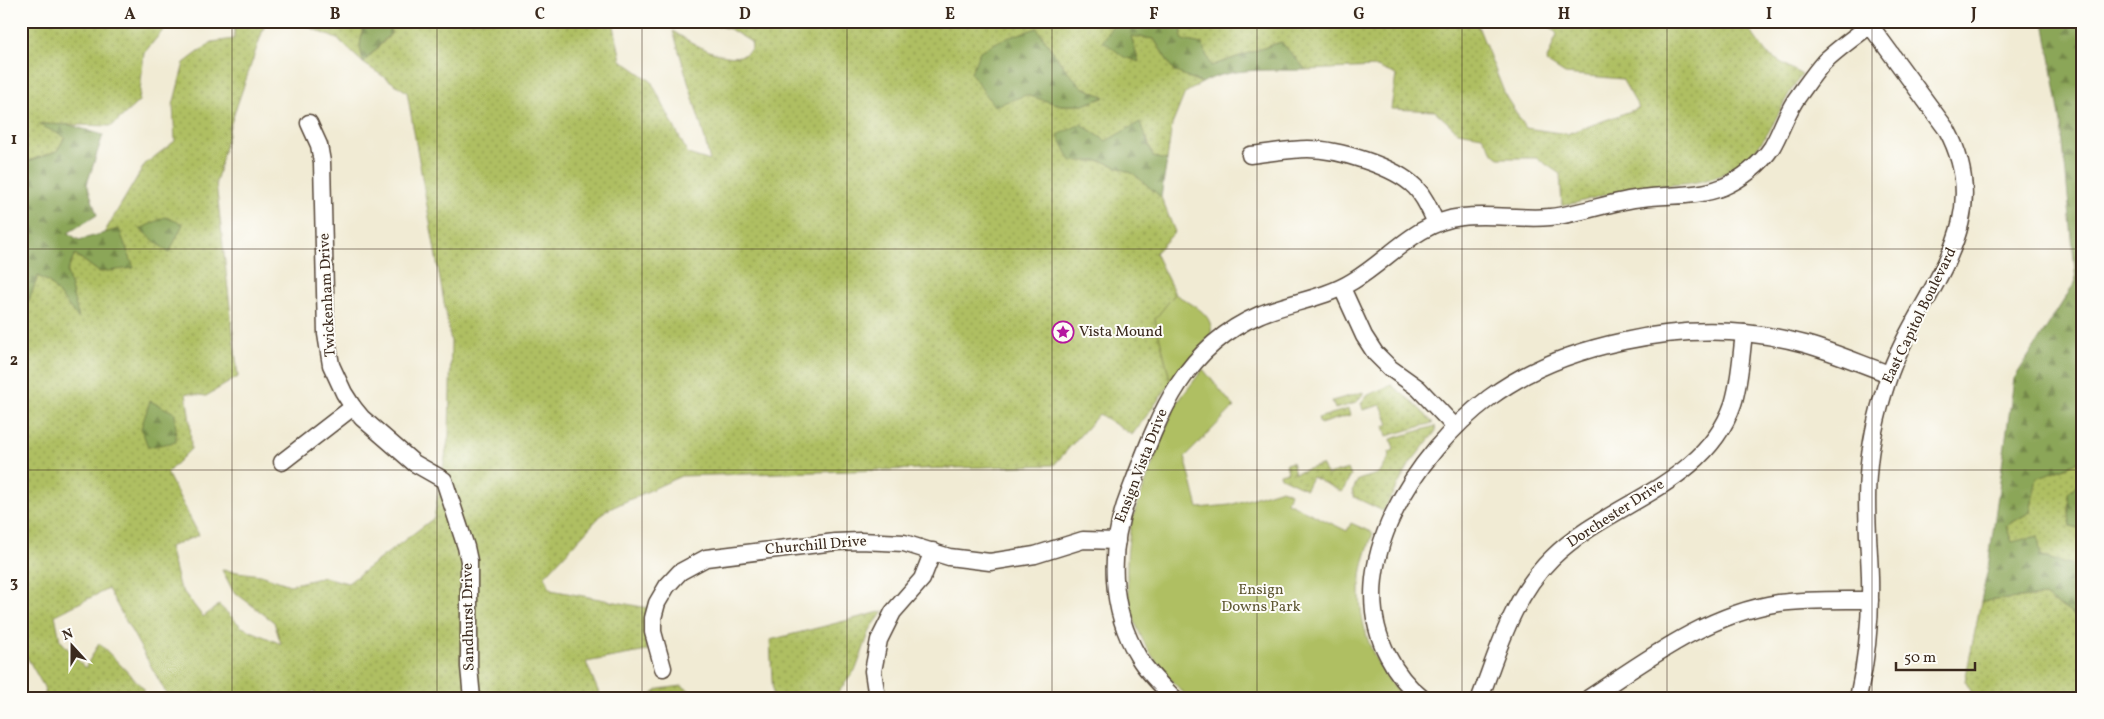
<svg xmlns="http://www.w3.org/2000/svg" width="2104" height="719" viewBox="0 0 2104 719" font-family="Vollkorn,serif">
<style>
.grass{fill:url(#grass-dots);stroke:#757440;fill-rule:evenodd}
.forest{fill:url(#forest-firs);stroke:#63683b}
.park{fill:#afbf62;stroke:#757440}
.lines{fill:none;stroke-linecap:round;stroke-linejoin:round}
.minor-casing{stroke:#564739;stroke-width:19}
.minor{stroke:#fff;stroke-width:16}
.grid{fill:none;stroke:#3b2a1e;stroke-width:1;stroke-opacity:0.55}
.labels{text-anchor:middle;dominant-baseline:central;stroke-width:4;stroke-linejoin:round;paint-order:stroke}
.street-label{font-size:15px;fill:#3b2a1e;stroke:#fdfcf7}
.poi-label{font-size:15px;fill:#3b2a1e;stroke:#fdfcf7;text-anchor:start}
.park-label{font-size:15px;fill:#5e5732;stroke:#fdfcf7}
.neatline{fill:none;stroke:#3b2a1e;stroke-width:2}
.grid-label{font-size:16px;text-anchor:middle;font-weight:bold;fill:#3b2a1e}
</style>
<defs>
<pattern id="grass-dots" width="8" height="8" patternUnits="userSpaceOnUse" patternTransform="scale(1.25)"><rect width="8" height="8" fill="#afbf62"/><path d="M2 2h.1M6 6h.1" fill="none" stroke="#909b50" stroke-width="1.8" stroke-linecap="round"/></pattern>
<pattern id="forest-firs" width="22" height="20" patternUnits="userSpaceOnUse" patternTransform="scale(1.25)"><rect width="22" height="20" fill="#8ba658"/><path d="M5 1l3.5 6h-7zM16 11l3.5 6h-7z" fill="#738748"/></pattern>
</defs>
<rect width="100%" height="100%" fill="#fdfcf7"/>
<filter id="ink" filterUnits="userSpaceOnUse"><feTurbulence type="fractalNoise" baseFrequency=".02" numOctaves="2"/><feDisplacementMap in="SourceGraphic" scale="10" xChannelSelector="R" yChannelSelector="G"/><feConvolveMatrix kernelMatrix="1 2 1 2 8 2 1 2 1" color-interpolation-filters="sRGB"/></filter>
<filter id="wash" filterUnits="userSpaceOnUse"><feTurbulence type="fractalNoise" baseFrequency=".0096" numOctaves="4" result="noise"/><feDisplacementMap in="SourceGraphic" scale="20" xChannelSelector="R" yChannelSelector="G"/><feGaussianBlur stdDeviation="1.12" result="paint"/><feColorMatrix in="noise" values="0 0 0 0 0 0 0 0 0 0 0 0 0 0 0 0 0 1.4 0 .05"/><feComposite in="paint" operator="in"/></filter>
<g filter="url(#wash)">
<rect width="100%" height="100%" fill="#f1ebd4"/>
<!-- grass -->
<g class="grass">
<path d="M 21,21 L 171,21 L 144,53 L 139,101 L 112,126 L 39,124 L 65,137 L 57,151 L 26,162 L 21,161 Z"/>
<path d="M 235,21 L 266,21 L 230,126 L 216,183 L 238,377 L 206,396 L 186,393 L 190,422 L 191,449 L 167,473 L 199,535 L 169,547 L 179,586 L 203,617 L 219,605 L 242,627 L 281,644 L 274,622 L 233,591 L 222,570 L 261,575 L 290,585 L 324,577 L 348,583 L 434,518 L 449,435 L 451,342 L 407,92 L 363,63 L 339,40 L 295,21 L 364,21 L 360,46 L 364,62 L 391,34 L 388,21 L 613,21 L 621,60 L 651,81 L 688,154 L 710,161 L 703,132 L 673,31 C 689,42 739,72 752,47 L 751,42 L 730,29 L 699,21 L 1113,21 L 1131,36 L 1154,39 L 1174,71 L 1202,83 L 1185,93 L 1172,125 L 1167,160 L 1153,157 L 1147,138 L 1106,141 L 1081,124 L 1071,160 L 1103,161 L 1134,174 L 1161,197 L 1175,232 L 1155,253 L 1175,294 L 1155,319 L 1171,383 L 1132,435 L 1099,414 L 1054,465 L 681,476 L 605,511 L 545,576 L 551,590 L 648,608 L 647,651 L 586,662 L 601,698 L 317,698 L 314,691 L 306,698 L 173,698 L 166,693 L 108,589 L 55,615 L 60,640 L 85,668 L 99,643 L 144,689 L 143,698 L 99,698 L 97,692 L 79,695 L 79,698 L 46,698 L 44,687 L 21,647 L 21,310 L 29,300 L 38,276 L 49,282 L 78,317 L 67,272 L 75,254 L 99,272 L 119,229 L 104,233 L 145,164 L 175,141 L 173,105 L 184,63 L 212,42 L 234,39 ZM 1037,28 L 1062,65 L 1082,87 L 1105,97 L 1083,105 L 1061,105 L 1026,95 Z"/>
<path d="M 1181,21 L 1476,21 L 1506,97 L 1526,128 L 1567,134 L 1639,108 L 1622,79 L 1565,74 L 1546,62 L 1557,34 L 1544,21 L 1746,21 L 1746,25 L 1767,54 L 1802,75 C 1783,97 1776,127 1756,149 C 1719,192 1675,181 1625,190 C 1604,194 1584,202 1562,206 L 1560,174 L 1537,158 L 1499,158 L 1494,154 L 1482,136 L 1458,132 L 1435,111 L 1391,109 L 1396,75 L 1377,67 L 1306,70 L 1281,42 L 1211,66 L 1181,40 Z"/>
<path d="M 1391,385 L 1414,403 L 1433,423 L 1387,436 L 1384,426 L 1389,424 L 1381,405 L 1363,410 L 1361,403 L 1366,396 Z"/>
<path d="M 1363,392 L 1363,394 L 1356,403 L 1335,409 L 1332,401 Z"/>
<path d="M 1348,409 L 1350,415 L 1320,424 L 1318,418 Z"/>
<path d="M 1435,426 L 1436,431 L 1411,462 L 1383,511 L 1354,497 L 1352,491 L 1358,480 L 1380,473 L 1390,456 L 1389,452 L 1394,450 L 1391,439 Z"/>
<path d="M 2083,461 L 2083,478 L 2068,494 L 2070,526 L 2083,529 L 2083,572 L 2070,564 L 2041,557 L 2012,543 L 2006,526 L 2030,512 L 2036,478 L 2075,463 Z"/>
<path d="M 1292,462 L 1295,473 L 1321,465 L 1327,475 L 1348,469 L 1351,476 L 1342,492 L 1312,477 L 1306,489 L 1281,477 L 1280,474 L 1288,472 L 1286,464 Z"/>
<path d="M 2045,596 L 2083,621 L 2083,698 L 1975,698 L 1965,681 L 1981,601 Z"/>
<path d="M 884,611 L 871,628 L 856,669 L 834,698 L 773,698 L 770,640 Z"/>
<path d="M 682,686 L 702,698 L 647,698 L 659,689 Z"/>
</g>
<!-- forest -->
<g class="forest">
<path d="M 364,21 L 388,21 L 391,33 L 363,63 L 360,46 Z"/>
<path d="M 1113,21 L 1181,21 L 1182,40 L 1202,44 L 1211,66 L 1281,42 L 1306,70 C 1272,71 1231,66 1202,83 L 1174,71 L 1154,39 L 1131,36 L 1139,62 L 1124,57 L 1103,41 L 1114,23 Z"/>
<path d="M 2044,21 L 2083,21 L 2083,343 L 2081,351 L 2083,351 L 2083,461 L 2075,463 L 2037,478 L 2030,512 L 2006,526 L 2012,542 L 2038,536 L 2041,557 L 2070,564 L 2083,572 L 2083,621 L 2045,596 L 1981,601 L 1988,568 L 2014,379 L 2076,281 L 2061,123 Z"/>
<path d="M 1037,28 L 1062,65 L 1082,87 L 1105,97 L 1083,105 L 1061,105 L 1026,95 L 994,106 L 971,73 L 980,51 L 1001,40 Z"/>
<path d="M 1140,122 L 1153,157 L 1167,160 L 1161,197 L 1134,174 L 1103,161 L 1071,161 L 1058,135 L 1081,124 L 1106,141 Z"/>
<path d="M 38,124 L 70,125 L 103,135 L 87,184 L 97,215 L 68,233 L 79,240 L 119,229 L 134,268 L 99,272 L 75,254 L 67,272 L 79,319 L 49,282 L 38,276 L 29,300 L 21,310 L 21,161 L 26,162 L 57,151 L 65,137 Z"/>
<path d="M 165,217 L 183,224 L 169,253 L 140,229 Z"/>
<path d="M 150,401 L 175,413 L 176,442 L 148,447 L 141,428 Z"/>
<path d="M 2083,478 L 2083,529 L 2070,526 L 2068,493 Z"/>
</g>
<!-- park -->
<g class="park">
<path d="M 1175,294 C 1190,304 1215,313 1211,335 L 1171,383 L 1155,319 Z"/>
<path d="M 1203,369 L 1234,407 L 1185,457 L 1198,508 L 1230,505 L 1282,489 L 1290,493 L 1287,502 L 1347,531 L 1351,523 L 1373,533 C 1369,545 1364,558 1362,570 C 1354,615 1371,667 1405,698 L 1189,698 C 1131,644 1118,596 1132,519 L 1174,407 Z"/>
</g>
</g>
<g filter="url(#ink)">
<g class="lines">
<!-- minor casing -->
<g class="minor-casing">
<g id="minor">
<path d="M 309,123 L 319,145 L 322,162 L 326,334 L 331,365 L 344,393 L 353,407 L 362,418 L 414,463 L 444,480 L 466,547 L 469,561 L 469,667 L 472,698"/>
<path d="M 1250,155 C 1269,153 1289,149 1308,149 C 1337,149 1394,166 1415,187 C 1425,197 1430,210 1436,223"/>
<path d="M 1342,288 L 1364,336 L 1375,353 L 1390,368 L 1418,388 L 1455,427"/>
<path d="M 282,462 L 353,407"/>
<path d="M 663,668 L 653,632 L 653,618 L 657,603 L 667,586 L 680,572 L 706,558 L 835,542 L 860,541 L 904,543 L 949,557 L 990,562 L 1035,555 L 1083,540 L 1117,541"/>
<path d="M 877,698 L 873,671 L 879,640 L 893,612 L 922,579 L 933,551"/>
<path d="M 1174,698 C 1161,685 1148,673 1139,658 C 1109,609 1108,547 1129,494 C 1157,421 1180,349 1259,315 C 1289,302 1324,299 1353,281 C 1390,259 1416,222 1462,217 C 1491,213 1521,220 1550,217 C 1582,214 1611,201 1642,198 C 1669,194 1696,198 1723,187 C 1742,179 1761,164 1772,147 C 1782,130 1787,110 1799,95 C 1807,84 1815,72 1824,62 C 1837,49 1855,37 1870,25"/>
<path d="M 1422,698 C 1408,687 1396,672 1388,656 C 1340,566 1417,452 1489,398 C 1528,369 1576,351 1624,341 C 1683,328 1746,328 1805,344 C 1834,352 1861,364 1889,374"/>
<path d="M 1480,698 C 1499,648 1513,596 1552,558 C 1608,502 1705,486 1733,404 C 1740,382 1741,357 1744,333"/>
<path d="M 1589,698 C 1648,659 1707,614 1779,603 C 1809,599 1839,600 1870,600"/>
<path d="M 1858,698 C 1867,658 1871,618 1870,577 C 1869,543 1865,509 1868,475 C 1870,443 1877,413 1887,382 C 1915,294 2000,228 1947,130 L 1867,21"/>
</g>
</g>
<!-- minor -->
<use href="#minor" class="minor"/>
</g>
</g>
<!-- grid -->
<path class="grid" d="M 232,21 L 232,698M 437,21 L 437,698M 642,21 L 642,698M 847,21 L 847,698M 1052,21 L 1052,698M 1257,21 L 1257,698M 1462,21 L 1462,698M 1667,21 L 1667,698M 1872,21 L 1872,698M 21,249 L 2083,249M 21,470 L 2083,470"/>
<!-- icons -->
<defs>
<g id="sight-ring" transform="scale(1.125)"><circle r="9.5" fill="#fdfcf7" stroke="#b5179e" stroke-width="1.5"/><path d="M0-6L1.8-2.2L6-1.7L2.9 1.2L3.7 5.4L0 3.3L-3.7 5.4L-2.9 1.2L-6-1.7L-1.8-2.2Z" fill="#b5179e"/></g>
</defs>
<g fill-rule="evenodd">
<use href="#sight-ring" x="1063" y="332"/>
</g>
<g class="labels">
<!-- street labels -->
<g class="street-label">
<text transform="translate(328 295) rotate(-93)">Twickenham Drive</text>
<text transform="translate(1920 316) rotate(-64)">East Capitol Boulevard</text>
<text transform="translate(1142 466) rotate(-69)">Ensign Vista Drive</text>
<text transform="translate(1616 514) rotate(-33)">Dorchester Drive</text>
<text transform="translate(816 546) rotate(-5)">Churchill Drive</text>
<text transform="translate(469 617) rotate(-91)">Sandhurst Drive</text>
</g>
<!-- poi labels -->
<g class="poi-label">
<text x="1079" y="332">Vista Mound</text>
</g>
<!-- park labels -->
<g class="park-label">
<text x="1261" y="590">Ensign<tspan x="1261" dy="17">Downs Park</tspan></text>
</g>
</g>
<!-- margin -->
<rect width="2104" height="719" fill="none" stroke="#fdfcf7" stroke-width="55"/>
<!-- north arrow -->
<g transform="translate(72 646) rotate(339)" stroke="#fdfcf7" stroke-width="4" paint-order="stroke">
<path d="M0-4L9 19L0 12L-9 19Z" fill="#3b2a1e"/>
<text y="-8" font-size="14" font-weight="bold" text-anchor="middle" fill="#3b2a1e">N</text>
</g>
<!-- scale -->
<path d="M1896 662v8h79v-8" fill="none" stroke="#3b2a1e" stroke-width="2.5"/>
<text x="1904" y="662" font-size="15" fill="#3b2a1e" stroke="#fdfcf7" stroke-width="4" paint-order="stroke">50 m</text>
<rect x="28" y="28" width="2048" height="664" class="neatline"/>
<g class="grid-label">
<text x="130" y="19">A</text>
<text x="335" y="19">B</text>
<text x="540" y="19">C</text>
<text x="745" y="19">D</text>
<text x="950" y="19">E</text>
<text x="1154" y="19">F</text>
<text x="1359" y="19">G</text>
<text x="1564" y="19">H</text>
<text x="1769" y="19">I</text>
<text x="1974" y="19">J</text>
<text x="14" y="144">1</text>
<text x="14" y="365">2</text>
<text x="14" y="587">3</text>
</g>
</svg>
